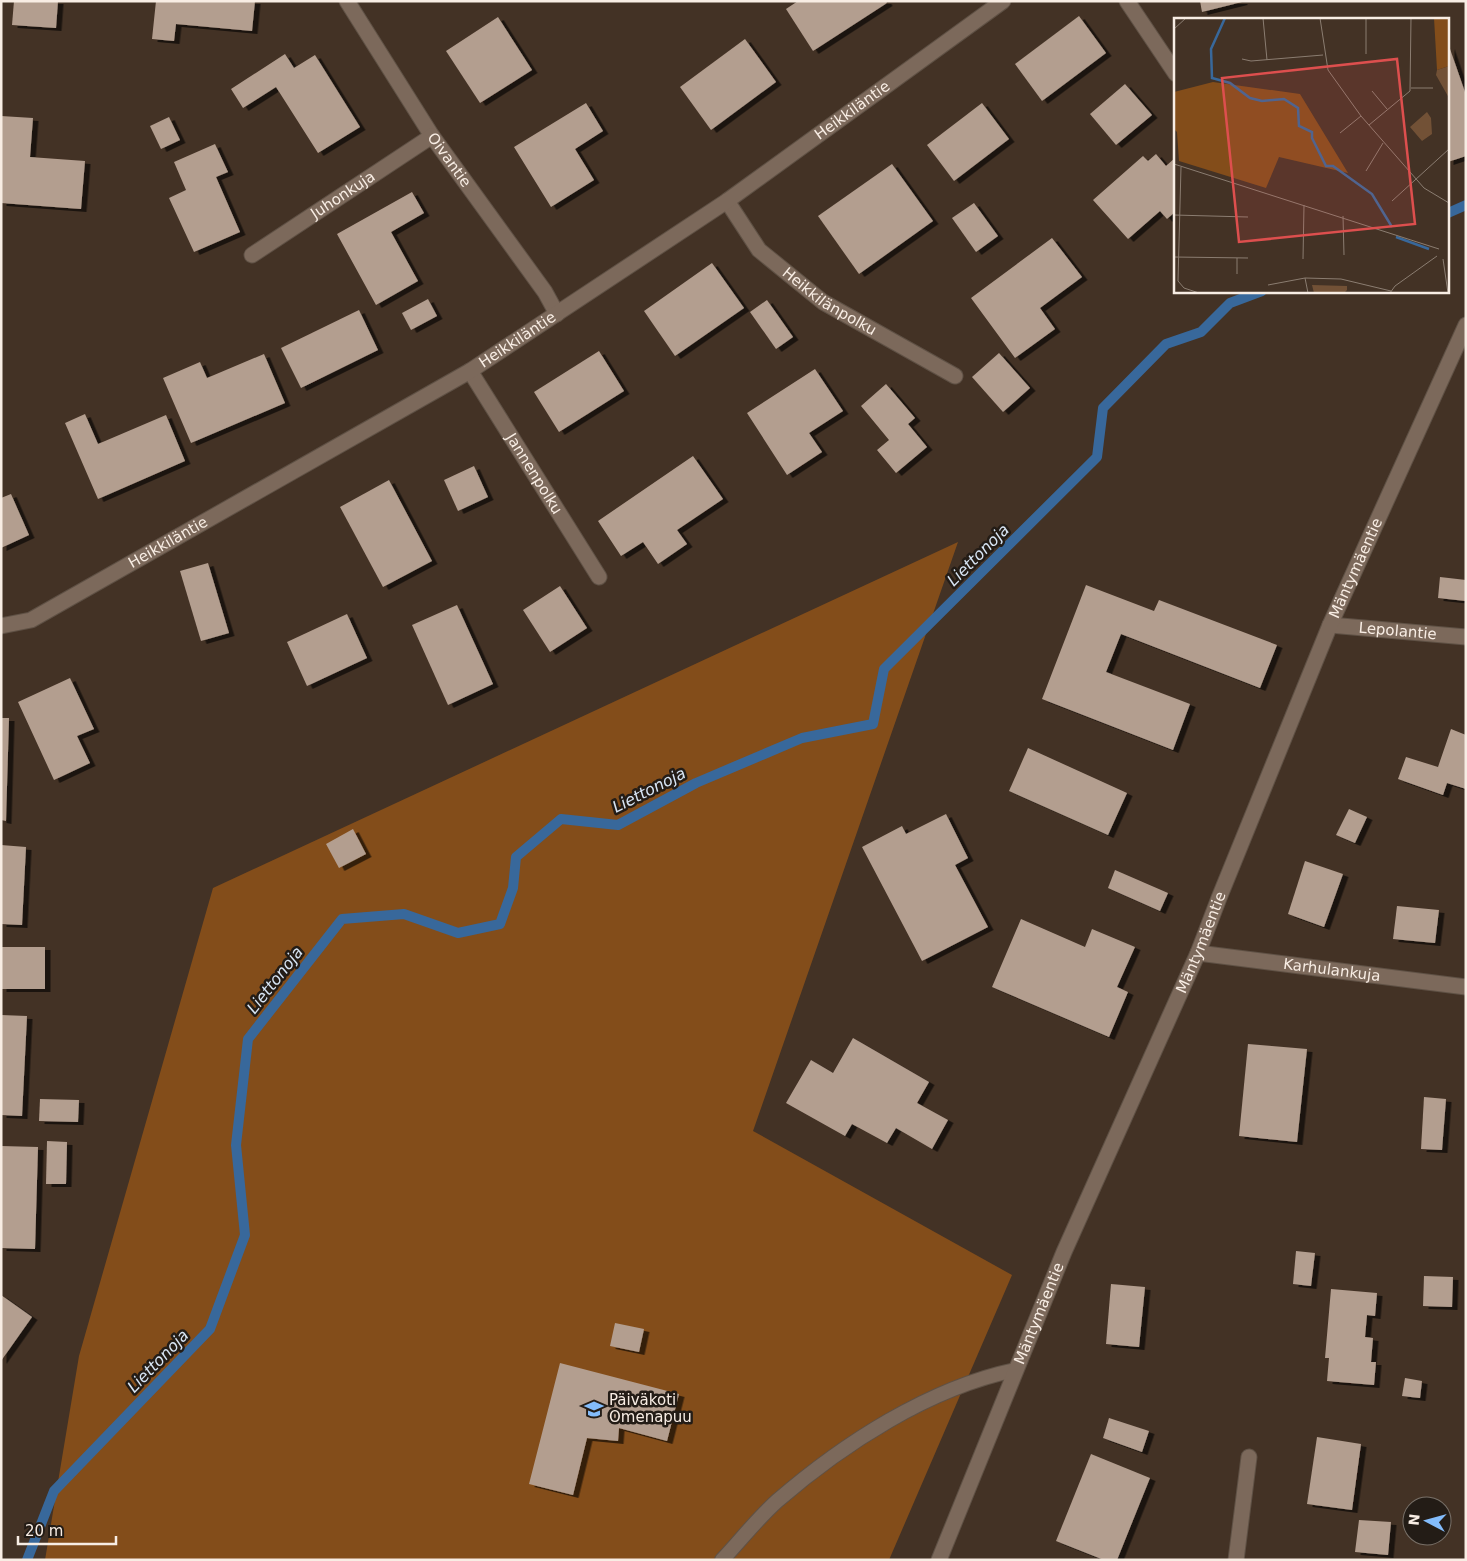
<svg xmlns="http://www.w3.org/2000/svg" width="1467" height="1561" viewBox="0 0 1467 1561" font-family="'DejaVu Sans',sans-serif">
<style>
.forest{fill:#834d1a}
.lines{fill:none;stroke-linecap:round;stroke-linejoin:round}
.stream{stroke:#38689b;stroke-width:10}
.building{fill:#b39e8f;filter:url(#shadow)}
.service-casing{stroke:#5f5145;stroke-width:16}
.minor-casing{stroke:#5f5145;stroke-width:17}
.service{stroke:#7c695b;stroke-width:14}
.minor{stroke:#7c695b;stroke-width:15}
.labels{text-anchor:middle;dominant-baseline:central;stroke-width:5;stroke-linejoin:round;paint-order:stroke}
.street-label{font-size:15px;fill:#f8ede4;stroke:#231c16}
.poi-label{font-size:15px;fill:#f8ede4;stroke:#231c16;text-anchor:start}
.water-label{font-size:16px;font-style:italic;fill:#d8e5f4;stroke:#231c16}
.inset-river{fill:none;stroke:#38689b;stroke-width:2.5}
.inset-road{fill:none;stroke:#8b7d71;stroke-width:1}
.view{fill:#dd4f4e;fill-opacity:0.15;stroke:#dd4f4e;stroke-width:2.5}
.inset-edge{fill:none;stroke:#f8ede4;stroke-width:2.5}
</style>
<defs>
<filter id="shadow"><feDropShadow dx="5.5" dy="3" stdDeviation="0" flood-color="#0009"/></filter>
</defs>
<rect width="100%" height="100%" fill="#433225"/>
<!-- forest -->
<path class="forest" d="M 958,542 L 753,1131 L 1012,1275 L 889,1560 L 45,1560 L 79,1356 L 213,888 Z"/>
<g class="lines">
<!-- stream -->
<g class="stream">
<path d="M 1448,213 L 1466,205"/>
<path d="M 27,1560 L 54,1491 L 210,1329 L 245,1235 L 236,1145 L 248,1039 L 342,919 L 404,914 L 458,933 L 500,924 L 513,888 L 516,857 L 561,819 L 618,825 L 696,783 L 802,738 L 873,724 L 884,669 L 1097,457 L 1103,408 L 1166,344 L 1201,332 L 1230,303 L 1262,291"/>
</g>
</g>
<!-- building -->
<g class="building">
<path d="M 14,1 L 58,1 L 56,28 L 12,25 Z"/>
<path d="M 156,1 L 255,1 L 252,31 L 176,24 L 174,41 L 152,39 Z"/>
<path d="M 798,1 L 886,1 L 887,3 L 813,51 L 786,9 Z"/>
<path d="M 1200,1 L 1242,1 L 1242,2 L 1202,12 Z"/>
<path d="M 1079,16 L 1106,53 L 1042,101 L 1015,64 Z"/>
<path d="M 498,17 L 532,70 L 480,103 L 446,51 Z"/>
<path d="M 745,39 L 776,82 L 711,130 L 680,87 Z"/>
<path d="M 1449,46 L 1466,95 L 1466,156 L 1448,162 Z"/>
<path d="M 285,54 L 294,68 L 315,55 L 360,127 L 318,153 L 276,87 L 243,108 L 231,89 Z"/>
<path d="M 1125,84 L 1152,115 L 1116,145 L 1090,114 Z"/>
<path d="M 586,103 L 603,131 L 575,149 L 594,180 L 551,207 L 514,147 Z"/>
<path d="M 982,103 L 1009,139 L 954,181 L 927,145 Z"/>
<path d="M 1,116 L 33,118 L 30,157 L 85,161 L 81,209 L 1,203 Z"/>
<path d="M 169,117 L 180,140 L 161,149 L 150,126 Z"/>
<path d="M 215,144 L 228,172 L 216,177 L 240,232 L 194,252 L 169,198 L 186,190 L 174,162 Z"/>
<path d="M 1156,154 L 1166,166 L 1176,157 L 1176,211 L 1167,219 L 1160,211 L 1128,239 L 1093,200 L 1143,156 L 1148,161 Z"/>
<path d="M 892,164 L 933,221 L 859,274 L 818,216 Z"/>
<path d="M 412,192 L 424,213 L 391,232 L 418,281 L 376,305 L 337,234 Z"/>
<path d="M 974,203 L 998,236 L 976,252 L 952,218 Z"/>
<path d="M 1052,238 L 1082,277 L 1040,308 L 1055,329 L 1015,358 L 971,298 Z"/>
<path d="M 712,263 L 744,308 L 675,356 L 644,311 Z"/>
<path d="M 428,299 L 437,316 L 411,330 L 402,313 Z"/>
<path d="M 767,300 L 793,337 L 776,349 L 750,312 Z"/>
<path d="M 359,310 L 378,350 L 301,388 L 281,348 Z"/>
<path d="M 599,351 L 624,391 L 559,432 L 534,392 Z"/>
<path d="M 999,353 L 1030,388 L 1003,412 L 972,377 Z"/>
<path d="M 264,354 L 285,403 L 191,443 L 163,378 L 200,362 L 207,378 Z"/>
<path d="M 815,369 L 843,411 L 809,433 L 822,452 L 787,475 L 747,413 Z"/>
<path d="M 886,384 L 915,418 L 908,424 L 927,447 L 896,473 L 877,450 L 889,440 L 861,406 Z"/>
<path d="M 85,414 L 98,444 L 166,415 L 185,461 L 98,499 L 65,423 Z"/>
<path d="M 693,456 L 723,499 L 677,530 L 687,544 L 658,564 L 643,542 L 621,556 L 598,521 Z"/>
<path d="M 474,466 L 488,497 L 458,511 L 444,480 Z"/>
<path d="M 389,480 L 432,561 L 383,587 L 340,507 Z"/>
<path d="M 11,494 L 29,535 L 1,548 L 1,498 Z"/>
<path d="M 208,563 L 229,633 L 201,641 L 180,571 Z"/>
<path d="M 1440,577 L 1466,580 L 1466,601 L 1438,598 Z"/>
<path d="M 1086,585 L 1154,611 L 1159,600 L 1277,645 L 1260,688 L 1121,634 L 1106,672 L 1190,704 L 1173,750 L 1042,699 Z"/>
<path d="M 560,586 L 587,628 L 550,652 L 523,610 Z"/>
<path d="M 457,605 L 493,684 L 448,705 L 412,625 Z"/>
<path d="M 347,614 L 367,658 L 307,686 L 287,642 Z"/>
<path d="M 70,678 L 94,729 L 77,736 L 90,763 L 54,780 L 18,702 Z"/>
<path d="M 1,718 L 9,718 L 6,821 L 1,820 Z"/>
<path d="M 1451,729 L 1466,735 L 1466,789 L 1447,783 L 1443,795 L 1398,779 L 1406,757 L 1438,767 Z"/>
<path d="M 1028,748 L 1127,793 L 1108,835 L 1009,791 Z"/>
<path d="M 1349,809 L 1367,817 L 1355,843 L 1336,835 Z"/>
<path d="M 946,814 L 968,858 L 955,865 L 988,927 L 922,961 L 862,847 L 902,826 L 906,834 Z"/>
<path d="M 353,829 L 366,854 L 339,868 L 326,844 Z"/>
<path d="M 1,845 L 26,847 L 22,925 L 1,924 Z"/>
<path d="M 1305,861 L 1343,874 L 1324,927 L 1288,914 Z"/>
<path d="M 1115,870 L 1168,893 L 1160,911 L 1108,888 Z"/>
<path d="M 1397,906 L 1439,910 L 1435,943 L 1393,939 Z"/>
<path d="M 1021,919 L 1085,947 L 1092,929 L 1135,947 L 1117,987 L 1128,992 L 1109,1037 L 992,987 Z"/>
<rect x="1" y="947" width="44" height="42"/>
<path d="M 1,1015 L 27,1016 L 22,1116 L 1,1115 Z"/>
<path d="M 853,1038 L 929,1082 L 917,1103 L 948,1120 L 932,1149 L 896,1128 L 887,1143 L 852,1124 L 845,1136 L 786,1103 L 811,1060 L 833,1073 Z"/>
<path d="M 1248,1044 L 1307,1049 L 1297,1142 L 1239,1136 Z"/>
<path d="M 1424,1097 L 1446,1099 L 1442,1150 L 1421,1149 Z"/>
<path d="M 40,1099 L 79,1100 L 78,1122 L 39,1121 Z"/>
<path d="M 47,1141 L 67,1142 L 66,1184 L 46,1184 Z"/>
<path d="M 1,1146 L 38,1147 L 35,1249 L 1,1248 Z"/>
<path d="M 1296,1251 L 1315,1253 L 1311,1286 L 1293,1284 Z"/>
<path d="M 1424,1276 L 1453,1277 L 1452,1307 L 1423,1306 Z"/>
<path d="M 1111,1284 L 1145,1287 L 1139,1347 L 1106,1344 Z"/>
<path d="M 1331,1289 L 1377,1293 L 1375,1316 L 1367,1315 L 1365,1337 L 1373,1338 L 1371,1362 L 1376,1362 L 1374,1385 L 1327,1381 L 1329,1358 L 1325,1358 Z"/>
<path d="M 1,1295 L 32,1317 L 1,1361 Z"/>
<path d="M 615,1323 L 644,1329 L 639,1352 L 610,1346 Z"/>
<path d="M 560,1363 L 679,1394 L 667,1441 L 619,1428 L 618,1441 L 587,1438 L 573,1495 L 529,1484 Z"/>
<path d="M 1405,1378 L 1422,1381 L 1420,1398 L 1402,1396 Z"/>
<path d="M 1109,1418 L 1149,1431 L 1142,1452 L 1103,1438 Z"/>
<path d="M 1317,1437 L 1361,1444 L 1352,1510 L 1307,1504 Z"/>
<path d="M 1091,1454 L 1150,1478 L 1117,1560 L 1104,1560 L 1056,1541 Z"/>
<path d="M 1359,1520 L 1391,1522 L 1388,1555 L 1355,1552 Z"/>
</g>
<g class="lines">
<!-- service casing -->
<g class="service-casing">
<path id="service" d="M 722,1560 C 740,1541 757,1519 777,1501 C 843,1444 929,1388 1015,1370"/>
</g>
<!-- minor casing -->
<g class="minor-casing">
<g id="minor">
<path id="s1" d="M 347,1 L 432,136 L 545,292 L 557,314"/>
<path d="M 1127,1 L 1176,74"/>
<path id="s2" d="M 727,201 L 759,250 L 823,302 L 955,376"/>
<path id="s3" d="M 252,255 L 432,136"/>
<path id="s4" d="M 470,371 L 599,577"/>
<path id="s5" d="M 1330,625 L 1466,637"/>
<path id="s6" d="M 1,626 L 31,620 L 470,371 L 727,201 L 1003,1"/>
<path id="s7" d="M 1198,953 L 1466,987"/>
<path id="s8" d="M 939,1560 L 1064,1252 L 1198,953 L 1219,898 L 1330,625 L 1466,325"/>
<path d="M 1236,1560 L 1249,1457"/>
</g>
</g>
<!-- service -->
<use href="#service" class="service"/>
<!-- minor -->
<use href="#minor" class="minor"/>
</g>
<!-- icons -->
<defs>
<g id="school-bare" transform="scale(1.5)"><path d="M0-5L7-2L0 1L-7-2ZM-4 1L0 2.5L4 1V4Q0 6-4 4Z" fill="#83bcfb" stroke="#231c16" stroke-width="2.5" paint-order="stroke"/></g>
</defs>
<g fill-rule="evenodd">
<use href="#school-bare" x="594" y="1409"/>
</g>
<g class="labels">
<!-- street labels -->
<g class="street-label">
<text stroke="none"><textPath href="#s6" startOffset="998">Heikkiläntie</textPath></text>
<text stroke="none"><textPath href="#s1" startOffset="189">Oivantie</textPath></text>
<text stroke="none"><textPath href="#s3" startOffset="109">Juhonkuja</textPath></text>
<text stroke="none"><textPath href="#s2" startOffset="146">Heikkilänpolku</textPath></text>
<text stroke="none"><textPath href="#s6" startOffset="592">Heikkiläntie</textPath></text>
<text stroke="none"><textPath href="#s4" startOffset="121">Jannenpolku</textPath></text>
<text stroke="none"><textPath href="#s6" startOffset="188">Heikkiläntie</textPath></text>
<text stroke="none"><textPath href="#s8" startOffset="1076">Mäntymäentie</textPath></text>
<text stroke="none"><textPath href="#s5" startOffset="68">Lepolantie</textPath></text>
<text stroke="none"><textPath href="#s8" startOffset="671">Mäntymäentie</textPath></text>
<text stroke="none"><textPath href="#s7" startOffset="135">Karhulankuja</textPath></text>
<text stroke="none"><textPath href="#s8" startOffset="266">Mäntymäentie</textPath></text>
</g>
<!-- poi labels -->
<g class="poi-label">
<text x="609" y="1400">Päiväkoti<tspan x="609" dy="17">Omenapuu</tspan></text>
</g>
<!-- water labels -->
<g class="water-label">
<text transform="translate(978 555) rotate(-45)">Liettonoja</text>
<text transform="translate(649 790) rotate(-27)">Liettonoja</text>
<text transform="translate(275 980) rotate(-52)">Liettonoja</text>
<text transform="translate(158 1361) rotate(-46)">Liettonoja</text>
</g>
</g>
<!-- overview -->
<g transform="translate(1174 18)">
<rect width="275" height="275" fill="#433225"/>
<path d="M 275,48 L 275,80 L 262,57 L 263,52 ZM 253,94 L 257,100 L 258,116 L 248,123 L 236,109 ZM 138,267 L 173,268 L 173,272 L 170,275 L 140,275 Z" fill="#725136"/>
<path d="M 260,0 L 275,0 L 275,48 L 263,52 ZM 39,64 L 126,76 L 174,155 L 105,139 L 92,170 L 5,143 L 3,114 L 0,111 L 0,74 Z" fill="#834d1a"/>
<path class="inset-river" d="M 51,0 L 37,31 L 38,60 L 56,65 L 76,80 L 88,83 L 110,81 L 124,90 L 125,108 L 138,114 L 138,120 L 152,148 L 159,148 L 198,176 L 218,209M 222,219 L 255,231"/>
<path class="inset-road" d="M 89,0 L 93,42M 146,0 L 154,52 L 187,98 L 250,170 L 275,185M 192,0 L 192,36M 0,11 L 12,0M 68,41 L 77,43 L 149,37M 237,70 L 259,70M 198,73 L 213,91M 195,107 L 236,73 L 237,0M 166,115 L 187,98M 0,146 L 265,231M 7,149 L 4,263 L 10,270 L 25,275M 192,153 L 209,125M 218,183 L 275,131M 0,197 L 74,199M 169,198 L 170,237M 0,239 L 74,240M 129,241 L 130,187M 269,241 L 274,275M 63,256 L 63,240M 131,260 L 134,275M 94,267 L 131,260 L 167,261 L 217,273M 216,275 L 221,268 L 263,238"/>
<path class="view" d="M 223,41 L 241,206 L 65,224 L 48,60 Z"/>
<rect width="275" height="275" class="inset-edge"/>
</g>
<!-- border -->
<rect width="1467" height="1561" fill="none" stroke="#f8ede4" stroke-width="5"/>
<!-- north arrow -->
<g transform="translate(1427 1521) rotate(276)"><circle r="24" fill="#231c16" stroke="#787068"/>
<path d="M0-4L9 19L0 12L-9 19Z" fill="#83bcfb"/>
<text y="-8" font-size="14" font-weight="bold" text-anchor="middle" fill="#f8ede4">N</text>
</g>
<!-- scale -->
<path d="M18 1536v8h98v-8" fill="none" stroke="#f8ede4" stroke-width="2.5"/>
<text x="25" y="1536" font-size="15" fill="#f8ede4" stroke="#231c16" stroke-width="4" paint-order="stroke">20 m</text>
</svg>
